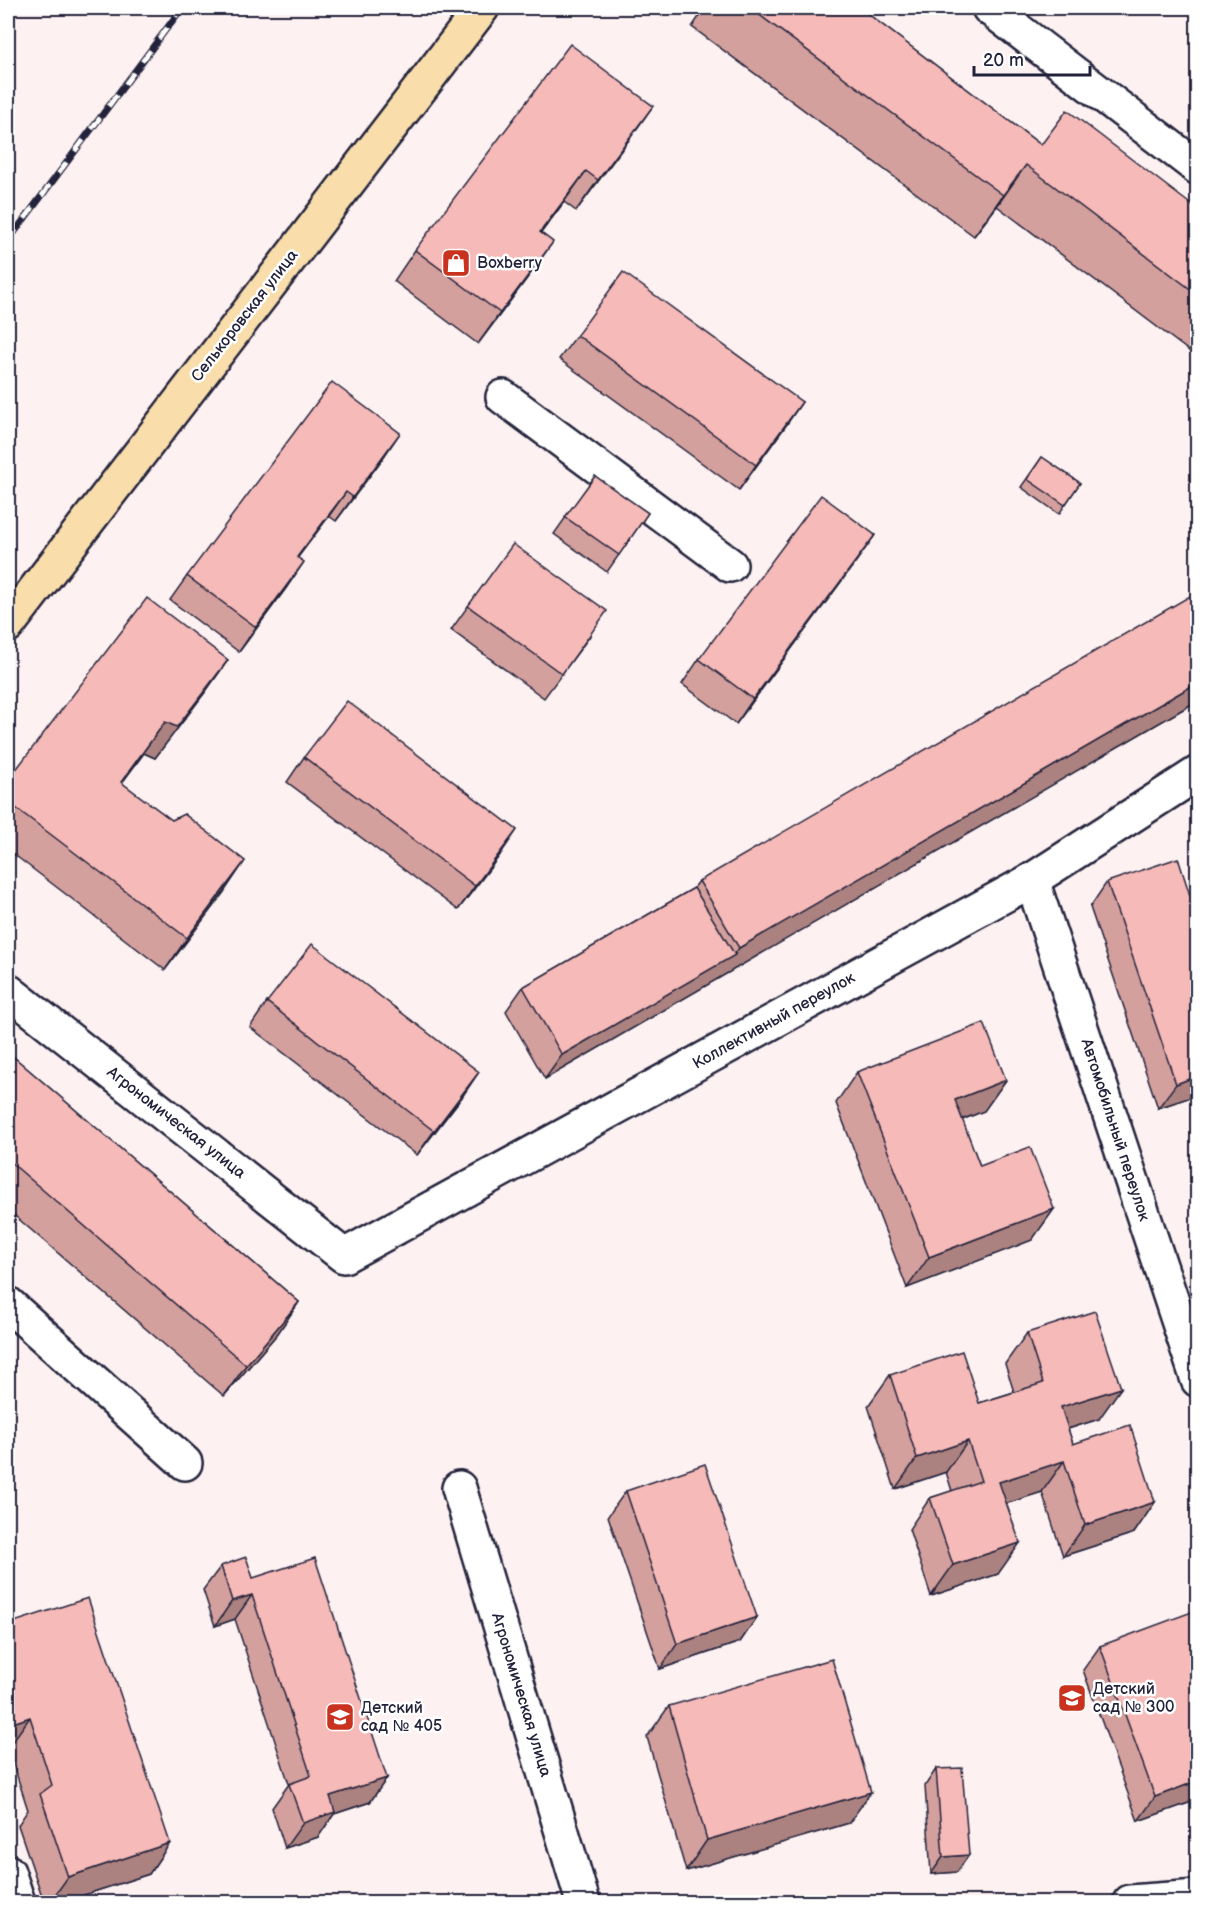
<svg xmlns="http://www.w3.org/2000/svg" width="1205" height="1910" viewBox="0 0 1205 1910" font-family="'Balsamiq Sans',sans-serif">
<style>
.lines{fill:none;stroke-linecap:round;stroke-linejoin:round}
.minor-casing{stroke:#22223b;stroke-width:38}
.major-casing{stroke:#22223b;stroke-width:38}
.minor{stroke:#fff;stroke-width:33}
.major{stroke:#f9deab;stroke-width:33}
.rail-casing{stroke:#22223b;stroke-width:7}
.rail{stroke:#fff;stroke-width:4.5;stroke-dasharray:14;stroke-linecap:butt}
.wall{fill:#d4a09e;stroke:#22223b;stroke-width:1.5}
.shaded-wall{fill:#ac8281;stroke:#22223b;stroke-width:1.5}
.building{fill:#f6bab8;stroke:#22223b;stroke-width:1.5}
.labels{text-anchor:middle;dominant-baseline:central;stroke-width:5;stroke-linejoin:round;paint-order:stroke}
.poi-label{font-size:16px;fill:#22223b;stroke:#fff;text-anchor:start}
.street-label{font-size:16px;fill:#22223b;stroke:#fff}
</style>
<rect width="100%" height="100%" fill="#fdf1f1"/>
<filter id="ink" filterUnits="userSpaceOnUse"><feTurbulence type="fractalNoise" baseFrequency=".0167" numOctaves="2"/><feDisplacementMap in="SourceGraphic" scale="12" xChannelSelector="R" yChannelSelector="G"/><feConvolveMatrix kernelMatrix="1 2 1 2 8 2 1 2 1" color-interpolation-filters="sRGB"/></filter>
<g filter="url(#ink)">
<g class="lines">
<!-- minor casing -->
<g class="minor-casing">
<g id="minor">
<path d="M 989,8 L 1198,168"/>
<path d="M 503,397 L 730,565"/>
<path d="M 1032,880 L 1198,1380"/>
<path d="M 8,991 L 344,1256 L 1032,880 L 1198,773"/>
<path d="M 8,1304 L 185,1463"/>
<path d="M 459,1488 L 583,1902"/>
<path d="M 8,1872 L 18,1902"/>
<path d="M 1130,1902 L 1198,1897"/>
</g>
</g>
<!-- major casing -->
<g class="major-casing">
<path id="major" d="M 8,625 L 482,8"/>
</g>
<!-- minor -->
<use href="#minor" class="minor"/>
<!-- major -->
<use href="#major" class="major"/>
<!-- rail casing -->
<g class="rail-casing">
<path id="rail" d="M 8,241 L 182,8"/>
</g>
<!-- rail -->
<use href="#rail" class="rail"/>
</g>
<!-- wall -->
<g class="wall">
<path d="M 705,8 L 860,8 L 1041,145 L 1197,209 L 1197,357 L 997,206 L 974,236 L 692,27 Z"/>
<path d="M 631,137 L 576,211 L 564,202 L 541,233 L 531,273 L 478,344 L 394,281 L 415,250 Z"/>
<path d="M 577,335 L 802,402 L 739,490 L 559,359 Z"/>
<path d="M 1042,457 L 1080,483 L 1059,514 L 1021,487 Z"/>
<path d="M 383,458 L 336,521 L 329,516 L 298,557 L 287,587 L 239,652 L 170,600 L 187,576 Z"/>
<path d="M 595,476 L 648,513 L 607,572 L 554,534 Z"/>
<path d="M 875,535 L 736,724 L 682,684 L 699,659 Z"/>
<path d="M 468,606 L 590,636 L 544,698 L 451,630 Z"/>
<path d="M 228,660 L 206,691 L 155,758 L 144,753 L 122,783 L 224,892 L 165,970 L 8,850 L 8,780 Z"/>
<path d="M 1197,701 L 545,1079 L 506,1011 L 523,987 L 694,888 L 699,881 Z"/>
<path d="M 304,757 L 500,855 L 458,910 L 287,782 Z"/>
<path d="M 1107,882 L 1197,917 L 1197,1095 L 1158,1108 L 1090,907 Z"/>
<path d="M 267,1002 L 462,1097 L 417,1155 L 250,1027 Z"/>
<path d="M 8,1052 L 299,1302 L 278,1333 L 224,1396 L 8,1210 Z"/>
<path d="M 857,1072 L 1006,1080 L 984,1111 L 962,1120 L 980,1166 L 1054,1209 L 1032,1240 L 907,1288 L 836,1103 Z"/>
<path d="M 1027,1333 L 1099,1419 L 1068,1429 L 1073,1444 L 1155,1502 L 1134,1533 L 1063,1556 L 1042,1492 L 1006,1503 L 998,1574 L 931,1596 L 909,1529 L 930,1498 L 952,1491 L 946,1472 L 895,1489 L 868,1406 L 890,1375 L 979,1403 L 1014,1392 L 1005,1364 Z"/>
<path d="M 626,1491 L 757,1617 L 740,1642 L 660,1669 L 608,1516 Z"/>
<path d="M 221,1566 L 253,1578 L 387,1778 L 370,1802 L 334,1814 L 318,1837 L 285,1848 L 272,1808 L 289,1784 L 235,1619 L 215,1626 L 203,1590 Z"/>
<path d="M 8,1624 L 170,1843 L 149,1874 L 62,1902 L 44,1902 L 18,1825 L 28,1810 L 8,1748 Z"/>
<path d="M 1100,1646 L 1197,1800 L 1138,1821 L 1083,1670 Z"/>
<path d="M 669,1706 L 849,1823 L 686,1871 L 647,1737 Z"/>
<path d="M 936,1769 L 957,1872 L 931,1874 L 925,1786 Z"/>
</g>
<!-- shaded-wall -->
<g class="shaded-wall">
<path d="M 653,106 L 631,137 L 576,211 L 598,180 Z"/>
<path d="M 1026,165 L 997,206 L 974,236 L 1003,195 Z"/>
<path d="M 586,171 L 564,202 L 518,263 L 540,232 Z"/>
<path d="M 553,242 L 531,273 L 478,344 L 500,313 Z"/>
<path d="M 802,402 L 785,427 L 739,490 L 756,465 Z"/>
<path d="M 400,433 L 383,458 L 336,521 L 353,497 Z"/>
<path d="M 346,492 L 329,516 L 280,581 L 297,557 Z"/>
<path d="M 875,535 L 858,559 L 736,724 L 753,699 Z"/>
<path d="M 304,562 L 287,587 L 239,652 L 256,627 Z"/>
<path d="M 228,660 L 206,691 L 155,758 L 144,753 L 99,813 L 165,722 Z"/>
<path d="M 1197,683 L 1197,701 L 545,1079 L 562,1055 L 734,955 L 739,948 Z"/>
<path d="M 517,830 L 500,855 L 458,910 L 475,886 Z"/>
<path d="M 245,861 L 224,892 L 165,970 L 187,938 Z"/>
<path d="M 479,1072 L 462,1097 L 417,1155 L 434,1131 Z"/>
<path d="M 1197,1076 L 1197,1095 L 1158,1108 L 1176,1084 Z"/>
<path d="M 1006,1080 L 984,1111 L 933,1131 L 955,1100 Z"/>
<path d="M 1054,1209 L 1032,1240 L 907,1288 L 929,1257 Z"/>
<path d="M 299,1302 L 278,1333 L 224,1396 L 246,1365 Z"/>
<path d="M 1121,1388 L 1099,1419 L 1039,1438 L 1061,1407 Z"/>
<path d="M 968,1441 L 946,1472 L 895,1489 L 917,1458 Z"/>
<path d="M 1064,1461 L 1042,1492 L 978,1513 L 999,1482 Z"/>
<path d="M 1155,1502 L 1134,1533 L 1063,1556 L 1085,1525 Z"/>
<path d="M 1020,1543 L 998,1574 L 931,1596 L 953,1565 Z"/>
<path d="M 252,1595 L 235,1619 L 215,1626 L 232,1601 Z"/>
<path d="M 757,1617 L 740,1642 L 660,1669 L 677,1644 Z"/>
<path d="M 30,1717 L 8,1748 L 8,1731 L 13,1723 Z"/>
<path d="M 387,1778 L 370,1802 L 334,1814 L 318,1837 L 285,1848 L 303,1823 L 330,1796 Z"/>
<path d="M 1197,1781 L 1197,1800 L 1138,1821 L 1155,1797 Z"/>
<path d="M 871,1792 L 849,1823 L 686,1871 L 707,1840 Z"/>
<path d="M 170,1843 L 149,1874 L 62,1902 L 50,1902 L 68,1877 Z"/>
<path d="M 969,1855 L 957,1872 L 931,1874 L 943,1857 Z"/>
</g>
<!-- building -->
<g class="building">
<path d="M 750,8 L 860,8 L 1041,145 L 1067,110 L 1197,209 L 1197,294 L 1026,165 L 1003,195 Z"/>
<path d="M 570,44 L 653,106 L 598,180 L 586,171 L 540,232 L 553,242 L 500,313 L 415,250 Z"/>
<path d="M 623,272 L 802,402 L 756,465 L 577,335 Z"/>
<path d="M 332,382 L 400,433 L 353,497 L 346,492 L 297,557 L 304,562 L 256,627 L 187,576 Z"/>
<path d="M 1042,457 L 1080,483 L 1065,505 L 1027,479 Z"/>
<path d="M 595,476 L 648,513 L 619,555 L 565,517 Z"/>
<path d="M 821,495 L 875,535 L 753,699 L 699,659 Z"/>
<path d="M 513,544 L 607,611 L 562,674 L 468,606 Z"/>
<path d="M 1197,592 L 1197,683 L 739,948 L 699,881 Z"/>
<path d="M 147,598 L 228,660 L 177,727 L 165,722 L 121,782 L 172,820 L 184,814 L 245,861 L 187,938 L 8,802 L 8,780 Z"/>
<path d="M 347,701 L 517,830 L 475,886 L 304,757 Z"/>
<path d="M 1178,858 L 1197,917 L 1197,1076 L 1176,1084 L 1107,882 Z"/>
<path d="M 694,888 L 735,955 L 562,1055 L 523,987 Z"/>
<path d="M 312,944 L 479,1072 L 434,1131 L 267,1002 Z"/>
<path d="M 984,1023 L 1006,1080 L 955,1100 L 980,1166 L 1030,1147 L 1054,1209 L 929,1257 L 857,1072 Z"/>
<path d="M 8,1052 L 299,1302 L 246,1365 L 8,1160 Z"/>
<path d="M 1095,1311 L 1121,1388 L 1061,1407 L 1073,1444 L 1130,1425 L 1155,1502 L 1085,1525 L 1064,1461 L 999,1482 L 1020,1543 L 953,1565 L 930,1498 L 981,1481 L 968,1441 L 917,1458 L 890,1375 L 962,1351 L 979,1403 L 1043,1383 L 1027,1333 Z"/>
<path d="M 705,1464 L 757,1617 L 677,1644 L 626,1491 Z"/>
<path d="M 246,1557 L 253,1578 L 315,1558 L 387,1778 L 330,1796 L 335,1812 L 303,1823 L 289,1784 L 311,1776 L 252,1595 L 232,1601 L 221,1566 Z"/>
<path d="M 88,1598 L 170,1843 L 68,1877 L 40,1794 L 52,1785 L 30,1717 L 13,1723 L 8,1707 L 8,1624 Z"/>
<path d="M 1197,1610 L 1197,1781 L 1155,1797 L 1100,1646 Z"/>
<path d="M 832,1659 L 871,1792 L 707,1840 L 669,1706 Z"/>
<path d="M 962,1768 L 969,1855 L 943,1857 L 936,1769 Z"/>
</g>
</g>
<!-- icons -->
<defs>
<g id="shop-square" transform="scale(1.5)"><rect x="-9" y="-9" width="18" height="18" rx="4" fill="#c8321e" stroke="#fff"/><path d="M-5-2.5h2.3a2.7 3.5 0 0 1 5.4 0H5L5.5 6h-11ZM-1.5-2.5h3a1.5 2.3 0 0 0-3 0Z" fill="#fff"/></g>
<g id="school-square" transform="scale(1.5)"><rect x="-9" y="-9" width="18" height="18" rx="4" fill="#c8321e" stroke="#fff"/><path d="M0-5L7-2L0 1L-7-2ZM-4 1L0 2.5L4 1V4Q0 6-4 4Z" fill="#fff"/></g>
</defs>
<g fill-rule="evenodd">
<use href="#shop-square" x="456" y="263"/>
<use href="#school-square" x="1072" y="1698"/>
<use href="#school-square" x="340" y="1717"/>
</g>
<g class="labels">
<!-- poi labels -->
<g class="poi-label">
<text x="477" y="263">Boxberry</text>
<text x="1093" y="1689">Детский<tspan x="1093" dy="18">сад № 300</tspan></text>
<text x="361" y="1708">Детский<tspan x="361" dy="18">сад № 405</tspan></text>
</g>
<!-- street labels -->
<g class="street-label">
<text transform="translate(245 316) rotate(-52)">Селькоровская улица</text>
<text transform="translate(774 1021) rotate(-29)">Коллективный переулок</text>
<text transform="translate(176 1123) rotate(38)">Агрономическая улица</text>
<text transform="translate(1115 1130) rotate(72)">Автомобильный переулок</text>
<text transform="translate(521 1695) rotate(73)">Агрономическая улица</text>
</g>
</g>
<!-- margin -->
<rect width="1205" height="1910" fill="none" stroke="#fff" stroke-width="30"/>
<rect x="15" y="15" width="1175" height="1880" fill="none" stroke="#22223b" stroke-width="2" filter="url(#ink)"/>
<!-- scale -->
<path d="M974 66v9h116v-9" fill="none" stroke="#22223b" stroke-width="3"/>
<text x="983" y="66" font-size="18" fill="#22223b" stroke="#ffffff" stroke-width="4.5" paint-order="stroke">20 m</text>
</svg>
